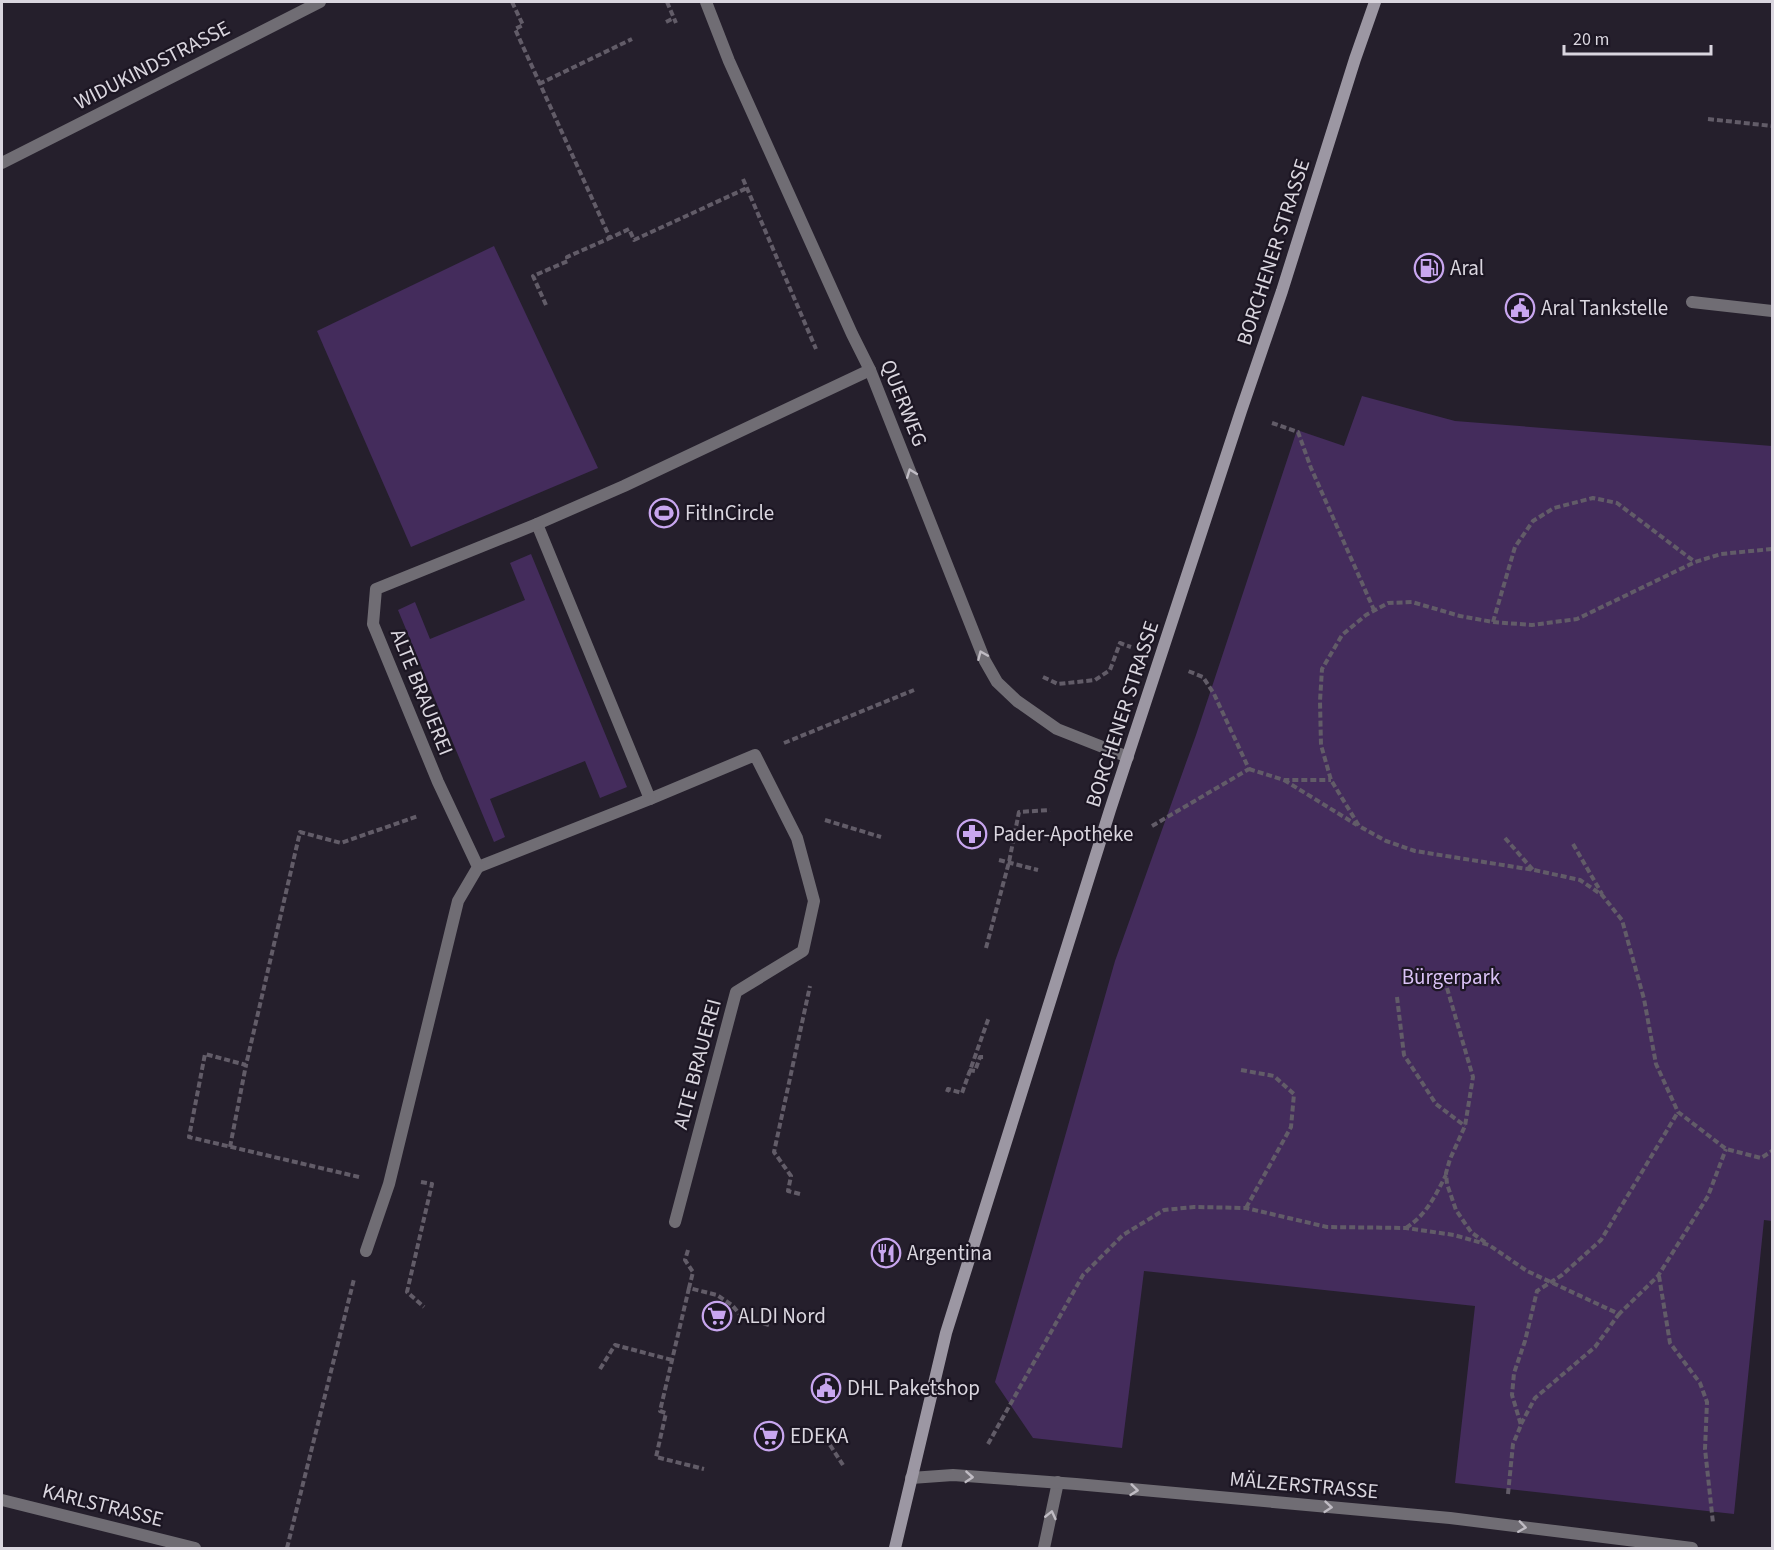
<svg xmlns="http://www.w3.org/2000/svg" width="1774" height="1550" viewBox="0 0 1774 1550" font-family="'Source Sans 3',sans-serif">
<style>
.green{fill:#442c5c}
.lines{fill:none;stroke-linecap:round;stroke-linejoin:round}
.path{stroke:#625c68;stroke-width:4;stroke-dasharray:6 3;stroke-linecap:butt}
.lane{stroke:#706d74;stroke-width:12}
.street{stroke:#706d74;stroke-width:12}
.secondary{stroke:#9c97a3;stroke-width:12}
.oneway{stroke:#c0bcc4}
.labels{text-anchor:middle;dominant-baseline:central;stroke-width:4.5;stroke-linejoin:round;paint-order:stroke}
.street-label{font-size:21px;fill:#dad6df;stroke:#1c1623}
.poi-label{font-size:21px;fill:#dad6df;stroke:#1c1623;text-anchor:start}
.park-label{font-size:21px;fill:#dac2f6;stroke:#1c1623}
</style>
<rect width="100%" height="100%" fill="#251f2c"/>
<!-- green -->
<g class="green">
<path d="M 494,246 L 598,468 L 411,547 L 317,331 Z"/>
<path d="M 1362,396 L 1455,421 L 1772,446 L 1772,1221 L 1764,1220 L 1734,1514 L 1455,1483 L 1475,1306 L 1144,1271 L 1122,1448 L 1033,1438 L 995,1382 L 1115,961 L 1196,735 L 1297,430 L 1344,446 Z"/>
<path d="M 531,554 L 627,787 L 600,798 L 585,761 L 490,799 L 505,837 L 494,842 L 398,610 L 415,602 L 430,639 L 525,600 L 510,563 Z"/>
</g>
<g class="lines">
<!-- path -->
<g class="path">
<path d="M 512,2 L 523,25 L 515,29 L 610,238 L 629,229 L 634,240 L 747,188"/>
<path d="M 667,2 L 676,23"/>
<path d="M 666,22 L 674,18"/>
<path d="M 539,84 L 632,39"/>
<path d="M 1708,119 L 1772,126"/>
<path d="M 743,179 L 816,349"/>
<path d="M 546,305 L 533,276 L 568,261 L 567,257 L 610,238"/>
<path d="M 1272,423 L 1298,432 L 1311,468 L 1374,610"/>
<path d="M 1772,549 L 1721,554 L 1695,562 L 1577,619 L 1532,625 L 1493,622 L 1460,616 L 1412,602 L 1388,603 L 1366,615 L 1342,635 L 1322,669 L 1320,701 L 1321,745 L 1331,780 L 1359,826 L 1386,841 L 1415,851 L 1534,870 L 1580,880 L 1602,895 L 1622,920 L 1644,999 L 1656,1064 L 1678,1112 L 1726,1149 L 1761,1158 L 1772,1151"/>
<path d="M 1493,622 L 1515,547 L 1533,521 L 1554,508 L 1593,498 L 1617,503 L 1695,562"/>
<path d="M 1043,677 L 1058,684 L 1095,680 L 1110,670 L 1120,643 L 1131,647"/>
<path d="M 784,743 L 914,690"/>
<path d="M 1249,769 L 1284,780 L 1331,780"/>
<path d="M 1284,780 L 1357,825"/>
<path d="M 825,820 L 881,837"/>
<path d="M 1152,826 L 1249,769 L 1214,694 L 1203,677 L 1188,671"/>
<path d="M 1505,838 L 1533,870"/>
<path d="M 1573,844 L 1602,894"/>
<path d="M 999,860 L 1038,870"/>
<path d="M 986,948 L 1009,862 L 1019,812 L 1050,810"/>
<path d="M 1447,988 L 1473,1077 L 1465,1126 L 1450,1159 L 1446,1173 L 1447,1184 L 1456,1210 L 1471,1232 L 1486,1243"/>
<path d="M 1397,997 L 1404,1055 L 1436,1104 L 1465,1126"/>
<path d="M 969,1070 L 975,1071 L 980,1057 L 985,1057"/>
<path d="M 1241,1070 L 1274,1076 L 1294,1094 L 1291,1127 L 1246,1208"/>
<path d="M 947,1092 L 948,1089 L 962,1093 L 989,1017"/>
<path d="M 230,1147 L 246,1065"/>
<path d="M 359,1177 L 189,1137 L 205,1054 L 246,1065 L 300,832 L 341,843 L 418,816"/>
<path d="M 421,1182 L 432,1184 L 407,1292 L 424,1307"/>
<path d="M 800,1194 L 788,1191 L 791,1176 L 774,1152 L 810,986"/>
<path d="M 1406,1228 C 1427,1214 1435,1196 1446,1175"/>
<path d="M 688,1250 L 685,1260 L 693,1272 L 689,1288 L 717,1295 L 732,1305 L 742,1317 L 769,1325"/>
<path d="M 1659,1276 L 1670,1343 L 1700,1383 L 1707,1402 L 1705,1449 L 1713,1523"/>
<path d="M 689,1288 L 660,1411 L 666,1413 L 656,1457 L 704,1469"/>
<path d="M 600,1369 L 615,1345 L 672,1360"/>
<path d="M 1521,1424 L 1535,1398 L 1595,1347 L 1619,1314"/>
<path d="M 988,1444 L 1083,1275 L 1123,1235 L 1164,1210 L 1194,1207 L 1246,1208 L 1327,1227 L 1406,1228 L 1454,1235 L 1489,1245 L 1527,1271 L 1619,1314 L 1658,1276 L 1708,1196 L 1726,1149"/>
<path d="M 830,1445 L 843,1465"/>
<path d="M 1508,1494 L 1513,1444 L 1521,1425 L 1512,1395 L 1514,1373 L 1525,1341 L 1537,1291 L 1562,1275 L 1601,1240 L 1678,1112"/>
<path d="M 287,1548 L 354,1279"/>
</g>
<!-- lane -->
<g class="lane">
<path d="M 1692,302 L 1772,311"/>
<path d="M 1044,1548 L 1058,1482"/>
</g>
<!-- street -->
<g class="street">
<path d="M 706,2 L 729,61 L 852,334 L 870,370 L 985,661 L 997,682 L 1017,701 L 1057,729 L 1128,757"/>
<path d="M 2,163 L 320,2"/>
<path d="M 650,799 L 755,755 L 797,838 L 814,901 L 803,951 L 736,992 L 675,1222"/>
<path d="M 478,867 L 650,799 L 537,524"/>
<path d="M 366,1251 L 389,1184 L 458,901 L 478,867 L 438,782 L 373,624 L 376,589 L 537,524 L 624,486 L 870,370"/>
<path d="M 911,1478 L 953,1475 L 1076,1484 L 1450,1518 L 1692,1548"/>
<path d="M 2,1500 L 195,1548"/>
</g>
<!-- secondary -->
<path class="secondary" d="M 895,1548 L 946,1333 L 1110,810 L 1241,411 L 1282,291 L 1355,59 L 1375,2"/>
</g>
<!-- one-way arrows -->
<defs><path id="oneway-chevron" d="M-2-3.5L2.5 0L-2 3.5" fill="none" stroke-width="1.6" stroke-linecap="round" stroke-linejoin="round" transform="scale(1.5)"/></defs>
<g class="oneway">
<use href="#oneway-chevron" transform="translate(911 473) rotate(-111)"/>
<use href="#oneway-chevron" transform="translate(982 655) rotate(-113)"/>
<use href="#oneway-chevron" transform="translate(969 1477) rotate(4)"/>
<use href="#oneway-chevron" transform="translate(1134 1490) rotate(6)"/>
<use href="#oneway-chevron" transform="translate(1328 1507) rotate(5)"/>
<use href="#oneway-chevron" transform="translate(1051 1515) rotate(-77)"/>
<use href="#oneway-chevron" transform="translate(1522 1527) rotate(8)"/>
</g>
<!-- icons -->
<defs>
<g id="fuel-ring" transform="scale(1.5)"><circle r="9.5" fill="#1c1623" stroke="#c8a6ef" stroke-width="1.5"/><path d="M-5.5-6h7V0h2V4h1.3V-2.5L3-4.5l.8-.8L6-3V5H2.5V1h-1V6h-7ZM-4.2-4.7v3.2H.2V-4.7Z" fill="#c8a6ef"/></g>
<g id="civic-ring" transform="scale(1.5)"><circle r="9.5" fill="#1c1623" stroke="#c8a6ef" stroke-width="1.5"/><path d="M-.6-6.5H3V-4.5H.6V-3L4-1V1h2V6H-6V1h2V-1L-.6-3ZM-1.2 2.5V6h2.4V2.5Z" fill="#c8a6ef"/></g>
<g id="stadium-ring" transform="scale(1.5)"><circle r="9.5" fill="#1c1623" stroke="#c8a6ef" stroke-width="1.5"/><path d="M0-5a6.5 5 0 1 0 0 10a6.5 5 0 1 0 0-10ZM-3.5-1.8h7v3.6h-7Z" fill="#c8a6ef"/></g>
<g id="pharmacy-ring" transform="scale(1.5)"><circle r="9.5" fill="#1c1623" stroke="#c8a6ef" stroke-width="1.5"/><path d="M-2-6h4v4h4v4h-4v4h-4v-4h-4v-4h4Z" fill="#c8a6ef"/></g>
<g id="restaurant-ring" transform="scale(1.5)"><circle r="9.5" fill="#1c1623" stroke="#c8a6ef" stroke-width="1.5"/><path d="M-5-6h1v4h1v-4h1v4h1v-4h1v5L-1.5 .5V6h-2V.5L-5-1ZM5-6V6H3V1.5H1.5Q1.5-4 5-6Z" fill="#c8a6ef"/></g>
<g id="supermarket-ring" transform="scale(1.5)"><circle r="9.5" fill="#1c1623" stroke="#c8a6ef" stroke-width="1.5"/><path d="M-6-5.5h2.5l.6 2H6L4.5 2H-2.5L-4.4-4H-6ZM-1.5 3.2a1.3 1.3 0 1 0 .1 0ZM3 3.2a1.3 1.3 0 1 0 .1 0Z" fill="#c8a6ef"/></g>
</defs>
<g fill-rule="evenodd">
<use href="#fuel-ring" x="1429" y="268"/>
<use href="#civic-ring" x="1520" y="308"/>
<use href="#stadium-ring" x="664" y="513"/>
<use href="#pharmacy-ring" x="972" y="834"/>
<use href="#restaurant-ring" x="886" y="1253"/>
<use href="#supermarket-ring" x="717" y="1316"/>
<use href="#civic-ring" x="826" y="1388"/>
<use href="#supermarket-ring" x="769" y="1436"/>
</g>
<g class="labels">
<!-- street labels -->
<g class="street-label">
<text transform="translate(152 65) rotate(-27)">WIDUKINDSTRASSE</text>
<text transform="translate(1273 252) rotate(-72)">BORCHENER STRASSE</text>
<text transform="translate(904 403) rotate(68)">QUERWEG</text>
<text transform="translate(422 692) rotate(68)">ALTE BRAUEREI</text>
<text transform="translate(1122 714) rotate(-72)">BORCHENER STRASSE</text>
<text transform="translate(697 1064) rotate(-75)">ALTE BRAUEREI</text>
<text transform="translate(1304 1485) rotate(5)">MÄLZERSTRASSE</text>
<text transform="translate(103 1505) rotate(14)">KARLSTRASSE</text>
</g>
<!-- poi labels -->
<g class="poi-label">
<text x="1450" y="268">Aral</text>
<text x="1541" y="308">Aral Tankstelle</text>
<text x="685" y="513">FitInCircle</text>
<text x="993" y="834">Pader-Apotheke</text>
<text x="907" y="1253">Argentina</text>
<text x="738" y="1316">ALDI Nord</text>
<text x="847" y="1388">DHL Paketshop</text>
<text x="790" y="1436">EDEKA</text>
</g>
<!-- park labels -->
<g class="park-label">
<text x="1451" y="977">Bürgerpark</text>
</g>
</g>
<!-- border -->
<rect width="1774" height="1550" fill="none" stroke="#dad6df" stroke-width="6"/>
<!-- scale -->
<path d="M1564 45v9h147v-9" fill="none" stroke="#dad6df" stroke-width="3"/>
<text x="1573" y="45" font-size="18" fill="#dad6df" stroke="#1c1623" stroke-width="4.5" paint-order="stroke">20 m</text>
</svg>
